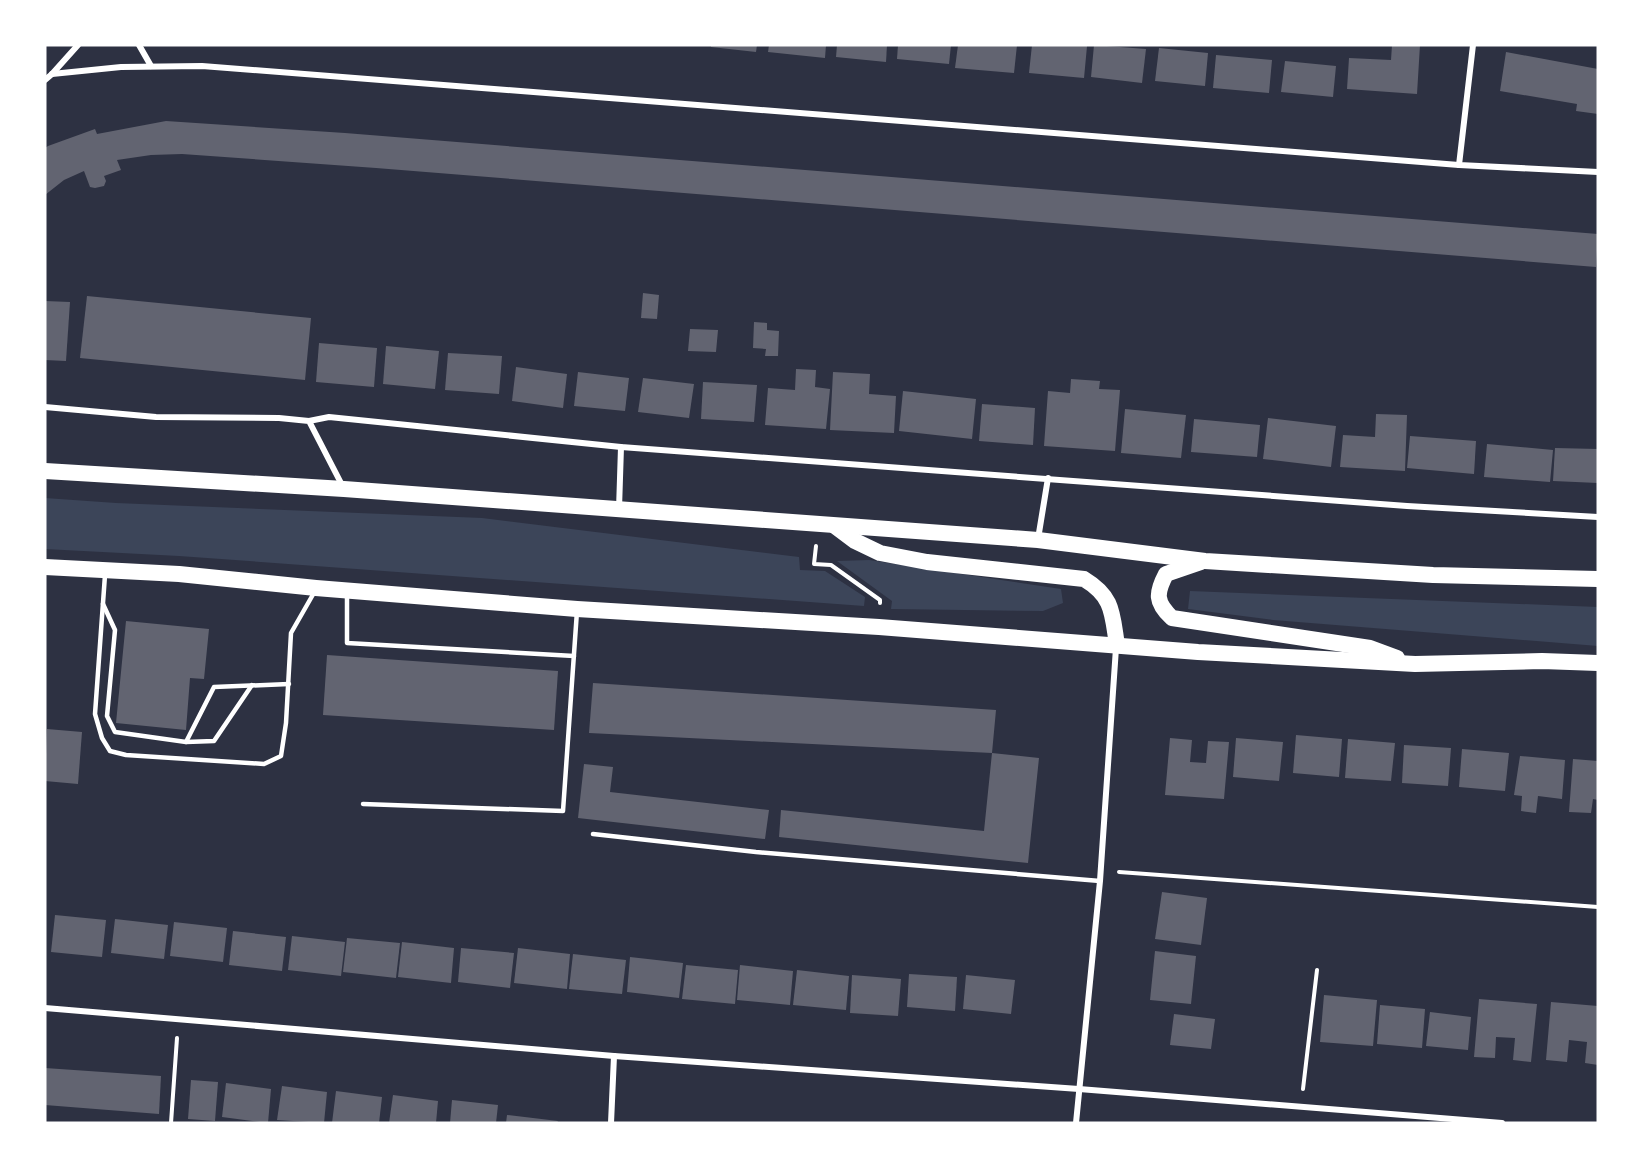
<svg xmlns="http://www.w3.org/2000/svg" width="1643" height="1168" viewBox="0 0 1643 1168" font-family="'Noto Sans',sans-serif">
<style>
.green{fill:#3c4559}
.building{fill:#626471}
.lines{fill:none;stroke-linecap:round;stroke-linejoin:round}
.path{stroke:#fff;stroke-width:4}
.service{stroke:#fff;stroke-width:4.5}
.minor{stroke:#fff;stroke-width:6}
.trunk{stroke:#fff;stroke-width:16}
</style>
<rect width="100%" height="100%" fill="#2d3142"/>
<!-- green -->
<g class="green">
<path d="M 45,498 L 116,503 L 482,518 L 799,557 L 800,570 L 825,571 L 865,597 L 864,606 L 179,556 L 45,549 Z"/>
<path d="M 869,560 L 1061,589 L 1063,603 L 1043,611 L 891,609 L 892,601 L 837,561 Z"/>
<path d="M 1190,591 L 1598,607 L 1598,646 L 1273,620 L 1188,609 Z"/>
</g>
<!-- building -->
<g class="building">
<path d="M 711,45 L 757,45 L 756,52 L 711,47 Z"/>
<path d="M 769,45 L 826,45 L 825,58 L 768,52 Z"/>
<path d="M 837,45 L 887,45 L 886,62 L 836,57 Z"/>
<path d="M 898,45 L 951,45 L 949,64 L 897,59 Z"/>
<path d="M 958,45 L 1017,45 L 1014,73 L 955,68 Z"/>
<path d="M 1032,45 L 1087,46 L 1084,78 L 1029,73 Z"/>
<path d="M 1094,45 L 1146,49 L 1142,83 L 1091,77 Z"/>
<path d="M 1392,45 L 1420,45 L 1417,94 L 1347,89 L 1349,58 L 1391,60 Z"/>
<path d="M 1159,48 L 1208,53 L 1205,86 L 1155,81 Z"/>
<path d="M 1506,52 L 1598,69 L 1598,114 L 1576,111 L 1577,104 L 1500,91 Z"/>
<path d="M 1216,55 L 1272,60 L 1269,93 L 1213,88 Z"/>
<path d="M 1285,61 L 1336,66 L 1333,97 L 1281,92 Z"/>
<path d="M 166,121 L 345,133 L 1598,234 L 1596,267 L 376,168 L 182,154 L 151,155 L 117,160 L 121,170 L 104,176 L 106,181 L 104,186 L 95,188 L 90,187 L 84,171 L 64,180 L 45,195 L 45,148 L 48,146 L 95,129 L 97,134 Z"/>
<path d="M 643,293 L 659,295 L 657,319 L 641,318 Z"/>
<path d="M 87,296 L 311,318 L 305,380 L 80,358 Z"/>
<path d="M 45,301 L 70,302 L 66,361 L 45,360 Z"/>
<path d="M 754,322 L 767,323 L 767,330 L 779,331 L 778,356 L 765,356 L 766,349 L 753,348 Z"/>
<path d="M 690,329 L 718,330 L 716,352 L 688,351 Z"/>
<path d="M 319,343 L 377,348 L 374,387 L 316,382 Z"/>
<path d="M 386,346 L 439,351 L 435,389 L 383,384 Z"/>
<path d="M 448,353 L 502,356 L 499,394 L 445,390 Z"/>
<path d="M 516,367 L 567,374 L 563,408 L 512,401 Z"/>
<path d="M 796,369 L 816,370 L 815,387 L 830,389 L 826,429 L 765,425 L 768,388 L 795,390 Z"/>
<path d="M 578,372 L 629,378 L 625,411 L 574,406 Z"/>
<path d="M 833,372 L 870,374 L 869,394 L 896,396 L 894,433 L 830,430 Z"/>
<path d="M 643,378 L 694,384 L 689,418 L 638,412 Z"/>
<path d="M 1071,379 L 1100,381 L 1099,389 L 1120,390 L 1115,451 L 1044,446 L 1048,391 L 1070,393 Z"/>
<path d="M 703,382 L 757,385 L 754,422 L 701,419 Z"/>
<path d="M 903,391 L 976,399 L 972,439 L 899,431 Z"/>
<path d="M 982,404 L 1035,408 L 1033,445 L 979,441 Z"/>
<path d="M 1125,409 L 1186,415 L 1181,458 L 1121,453 Z"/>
<path d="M 1376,414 L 1407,415 L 1405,471 L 1340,467 L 1343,435 L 1375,437 Z"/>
<path d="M 1268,418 L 1336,426 L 1331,467 L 1263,459 Z"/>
<path d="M 1194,419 L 1260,425 L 1257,457 L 1191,452 Z"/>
<path d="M 1410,436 L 1476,441 L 1474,474 L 1407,468 Z"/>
<path d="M 1487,444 L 1553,450 L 1550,482 L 1484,477 Z"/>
<path d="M 1555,448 L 1598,449 L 1598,483 L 1553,481 Z"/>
<path d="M 126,621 L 209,629 L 204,679 L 190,678 L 186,730 L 116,723 Z"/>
<path d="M 327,655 L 558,671 L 554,730 L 323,715 Z"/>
<path d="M 593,683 L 996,710 L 992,753 L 1039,758 L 1028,863 L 779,837 L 781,810 L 984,831 L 992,753 L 589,733 Z"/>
<path d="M 47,729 L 82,732 L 78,784 L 45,781 Z"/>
<path d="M 1296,735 L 1342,739 L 1339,777 L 1293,773 Z"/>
<path d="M 1170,738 L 1192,740 L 1190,762 L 1206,763 L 1208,741 L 1229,742 L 1224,799 L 1165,795 Z"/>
<path d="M 1236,738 L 1283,742 L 1279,781 L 1233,777 Z"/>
<path d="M 1348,739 L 1395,743 L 1391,781 L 1345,778 Z"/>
<path d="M 1404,745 L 1451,748 L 1448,786 L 1402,783 Z"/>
<path d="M 1462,749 L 1509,753 L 1505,791 L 1459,787 Z"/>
<path d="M 1520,756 L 1565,760 L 1562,799 L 1538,796 L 1536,813 L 1521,811 L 1522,796 L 1514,795 Z"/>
<path d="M 1573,759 L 1598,761 L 1598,800 L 1593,799 L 1591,813 L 1569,812 Z"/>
<path d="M 584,764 L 613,767 L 610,792 L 769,810 L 765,839 L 578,818 Z"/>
<path d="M 1162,892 L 1207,898 L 1201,945 L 1155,939 Z"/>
<path d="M 55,915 L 106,920 L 102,957 L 51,952 Z"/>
<path d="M 115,919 L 168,925 L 164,959 L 111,953 Z"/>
<path d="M 174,922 L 227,928 L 223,962 L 170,956 Z"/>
<path d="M 233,931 L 286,937 L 282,971 L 229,965 Z"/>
<path d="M 292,936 L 345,942 L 341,976 L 288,970 Z"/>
<path d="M 347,938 L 400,943 L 396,978 L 343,972 Z"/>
<path d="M 402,942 L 454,948 L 451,983 L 398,977 Z"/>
<path d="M 461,948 L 514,953 L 510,988 L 458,982 Z"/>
<path d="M 518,948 L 570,954 L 567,989 L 514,983 Z"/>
<path d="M 1155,951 L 1196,956 L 1191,1004 L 1150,1000 Z"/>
<path d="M 573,954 L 626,960 L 622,994 L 569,989 Z"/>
<path d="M 630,957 L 683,963 L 679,998 L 627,992 Z"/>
<path d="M 686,965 L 738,970 L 735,1004 L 682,999 Z"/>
<path d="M 740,965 L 793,971 L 790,1005 L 737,1000 Z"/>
<path d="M 797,970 L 849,976 L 846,1010 L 793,1005 Z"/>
<path d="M 909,974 L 957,977 L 955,1011 L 907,1007 Z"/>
<path d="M 852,975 L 901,979 L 898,1016 L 850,1013 Z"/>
<path d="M 966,975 L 1015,980 L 1011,1014 L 963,1009 Z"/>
<path d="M 1324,995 L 1377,1000 L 1373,1046 L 1320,1042 Z"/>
<path d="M 1479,999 L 1537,1004 L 1531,1062 L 1513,1060 L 1515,1038 L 1496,1037 L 1495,1058 L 1474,1057 Z"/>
<path d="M 1551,1002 L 1598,1006 L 1598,1065 L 1585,1063 L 1587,1042 L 1569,1040 L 1567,1062 L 1546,1060 Z"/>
<path d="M 1380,1005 L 1425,1009 L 1422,1048 L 1377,1044 Z"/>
<path d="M 1430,1012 L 1471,1017 L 1468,1050 L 1426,1046 Z"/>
<path d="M 1174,1014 L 1215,1019 L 1211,1049 L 1170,1045 Z"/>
<path d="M 45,1068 L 161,1076 L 159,1114 L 45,1105 Z"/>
<path d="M 191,1080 L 218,1082 L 215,1121 L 188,1119 Z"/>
<path d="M 226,1083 L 271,1089 L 268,1123 L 222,1117 Z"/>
<path d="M 282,1086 L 327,1092 L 324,1123 L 277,1120 Z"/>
<path d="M 336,1091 L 382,1097 L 379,1123 L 332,1123 Z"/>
<path d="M 393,1095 L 438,1101 L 436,1123 L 389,1123 Z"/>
<path d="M 452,1100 L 498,1105 L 496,1123 L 450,1123 Z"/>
<path d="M 507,1115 L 558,1121 L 557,1123 L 506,1123 Z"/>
</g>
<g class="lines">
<!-- path -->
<g class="path">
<path d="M 816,546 L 814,564 L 831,565 L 880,600 L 880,603"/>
<path d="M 1119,872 L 1598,907"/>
<path d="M 1303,1089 L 1317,970"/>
<path d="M 171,1123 L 177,1038"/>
</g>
<!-- service -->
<g class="service">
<path d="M 105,575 L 95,714 L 102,738 L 110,751 L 126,755 L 264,764 L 281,756 L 286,723 L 291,633 L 315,591"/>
<path d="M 347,593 L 347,643 L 574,656"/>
<path d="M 103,604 L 115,630 L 107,716 L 115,732 L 186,742 L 214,687 L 289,684"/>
<path d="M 186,742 L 214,741 L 252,685"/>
<path d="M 363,804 L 563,811 L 577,611"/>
<path d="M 593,834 L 756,852 L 1100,881"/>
</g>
<!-- minor -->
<g class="minor">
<path d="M 139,45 L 151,66"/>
<path d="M 52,74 L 121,67 L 202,66 L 1459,165 L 1598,172"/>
<path d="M 45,80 L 52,74 L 78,45"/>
<path d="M 1459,165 L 1473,45"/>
<path d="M 45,407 L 156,417 L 279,418 L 309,421 L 343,487"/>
<path d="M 309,421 L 329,417 L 621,447 L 1407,506 L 1598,517"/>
<path d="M 619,509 L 621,447"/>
<path d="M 1038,539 L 1048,478"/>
<path d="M 45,1008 L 614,1056 L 1079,1089 L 1502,1123"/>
<path d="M 611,1123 L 614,1056"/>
<path d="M 1076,1123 L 1100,881 L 1116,648"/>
</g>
<!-- trunk -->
<g class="trunk">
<path d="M 45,471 L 344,489 L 1038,540 L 1205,561 L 1433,575 L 1598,579"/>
<path d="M 835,526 L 855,541 L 880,553 L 927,562 L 1084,579 C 1114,597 1112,614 1117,645"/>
<path d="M 1201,562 L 1166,574 C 1156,593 1155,602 1172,618 L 1370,648 L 1397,658"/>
<path d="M 45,567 L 179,574 L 316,588 L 577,609 L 879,627 L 1198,652 L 1415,664 L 1542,661 L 1598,663"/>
</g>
</g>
<!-- border -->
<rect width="1643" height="1168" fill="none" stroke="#ffffff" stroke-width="93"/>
</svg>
